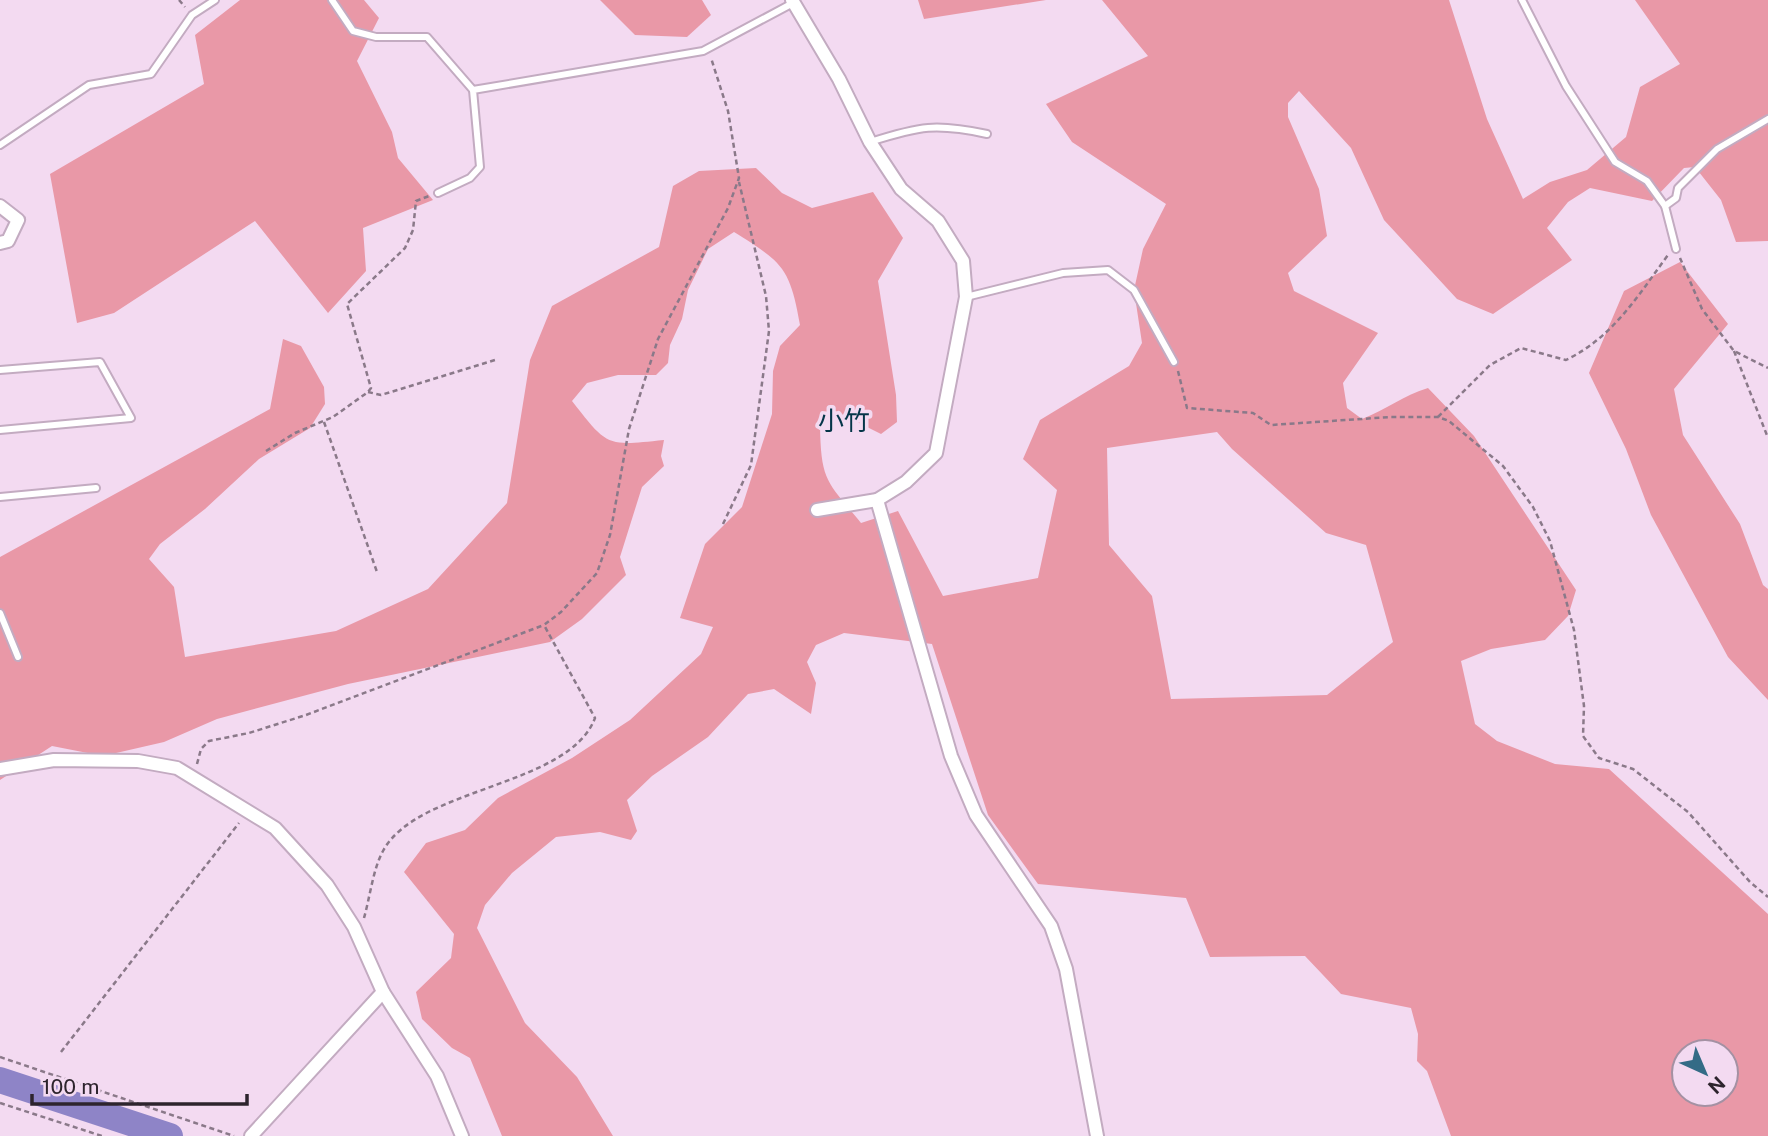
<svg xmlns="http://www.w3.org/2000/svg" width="1768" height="1136" viewBox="0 0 1768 1136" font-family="'Public Sans','Noto Sans JP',sans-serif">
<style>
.forest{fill:#e998a7;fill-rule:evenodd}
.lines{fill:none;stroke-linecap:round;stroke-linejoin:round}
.river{stroke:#8e84c7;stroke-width:26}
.service-casing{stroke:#c3abc1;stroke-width:10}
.minor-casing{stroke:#c3abc1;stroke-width:16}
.path{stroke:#8a7989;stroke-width:2.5;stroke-dasharray:5 3.5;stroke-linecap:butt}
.service{stroke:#fff;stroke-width:6}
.minor{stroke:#fff;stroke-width:12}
.labels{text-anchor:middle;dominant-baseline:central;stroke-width:7;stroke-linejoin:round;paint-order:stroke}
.quarter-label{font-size:26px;fill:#043549;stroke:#f3daf1}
</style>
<rect width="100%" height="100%" fill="#f3daf1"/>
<!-- forest -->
<g class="forest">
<path d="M 240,0 L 364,0 L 379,18 L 357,61 L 392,132 L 398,158 L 433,200 L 363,228 L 366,271 L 328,313 L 255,221 L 114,313 L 77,323 L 50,174 L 204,84 L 195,35 Z"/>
<path d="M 600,0 L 702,0 L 711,15 L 687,37 L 635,35 Z"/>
<path d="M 918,0 L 1046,0 L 924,19 Z"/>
<path d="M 1102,0 L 1449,0 L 1487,119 L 1523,199 L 1550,182 L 1587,170 L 1626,137 L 1640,87 L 1680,64 L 1635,0 L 1768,0 L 1768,241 L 1736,242 L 1721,200 L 1695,167 L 1684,168 L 1652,201 L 1590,188 L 1568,202 L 1547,228 L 1572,260 L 1493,314 L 1457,299 L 1384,220 L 1351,148 L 1299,91 L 1288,103 L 1288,117 L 1319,189 L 1327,236 L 1288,273 L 1294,291 L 1378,333 L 1343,383 L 1347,408 L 1362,419 C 1386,410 1404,395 1428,388 L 1474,436 L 1576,590 L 1568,616 L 1545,640 L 1491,649 L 1461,661 L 1475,724 L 1497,741 L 1555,764 L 1609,769 L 1768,914 L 1768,1136 L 1451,1136 L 1427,1071 L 1417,1061 L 1418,1034 L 1411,1008 L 1341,994 L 1305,956 L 1210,957 L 1186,898 L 1038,884 L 988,815 L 932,644 L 844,633 L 816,645 L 807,662 L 816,683 L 811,714 L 774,689 L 748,694 L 708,737 L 652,776 L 627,800 L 637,831 L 631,840 L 600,832 L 556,837 L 512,873 L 485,905 L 477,928 L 525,1023 L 577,1077 L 613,1136 L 502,1136 L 470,1058 L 452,1048 L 422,1019 L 416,992 L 451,958 L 454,934 L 404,872 L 426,843 L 465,830 L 498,798 L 572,758 L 630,720 L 701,654 L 713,627 L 680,618 L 705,544 L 742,507 L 772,414 L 773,371 L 780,346 L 800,325 C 790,267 782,262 734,232 L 708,249 L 688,290 L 682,319 L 670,345 L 668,363 L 656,375 L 618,375 L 587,383 L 572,401 C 608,447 606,446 664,440 L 661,456 L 664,466 L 642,487 L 620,557 L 626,575 L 582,619 L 550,642 L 348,684 L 217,719 L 164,742 L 103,756 L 52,746 L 0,780 L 0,557 L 270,409 L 283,339 L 301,346 L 324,387 L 325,404 L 310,428 L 259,459 L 205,509 L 160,544 L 149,559 L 174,587 L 185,657 L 336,631 L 428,589 L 507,503 L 530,360 L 552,306 L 659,247 L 673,186 L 699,171 L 756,168 L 782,193 L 812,208 L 873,192 L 903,238 L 878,281 L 896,395 L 897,422 L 881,434 L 835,411 L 820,426 C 821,482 827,481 861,523 L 898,511 L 943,596 L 1038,578 L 1057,490 L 1023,459 L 1040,420 L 1129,366 L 1142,343 L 1134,290 L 1143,249 L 1166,204 L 1072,142 L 1046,104 L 1148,56 ZM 1217,432 L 1232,449 L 1326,533 L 1366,545 L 1393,642 L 1327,695 L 1171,699 L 1152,596 L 1109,545 L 1107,448 ZM 1684,1052 L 1726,1052 L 1726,1094 L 1684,1094 Z"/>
<path d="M 1680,262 L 1728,324 L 1674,389 L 1683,435 L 1740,524 L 1763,585 L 1768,589 L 1768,700 L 1728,657 L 1651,515 L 1626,449 L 1589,373 L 1624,291 Z"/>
</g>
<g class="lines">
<!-- river -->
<path class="river" d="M 0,1080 L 170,1136"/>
<!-- service casing -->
<g class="service-casing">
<g id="service">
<path d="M 332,0 L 353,31 L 376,37 L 427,37 L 473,90"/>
<path d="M 1522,0 L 1566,86 L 1615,162 L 1647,181 L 1665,206 L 1676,249"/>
<path d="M 870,142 C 920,126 936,123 987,134"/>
<path d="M 0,145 L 89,85 L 151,74 L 192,15 L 215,0"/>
<path d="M 438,193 L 470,178 L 480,167 L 473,90 L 703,51 L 793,3"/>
<path d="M 1665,206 L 1676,198 L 1678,188 L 1717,149 L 1768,119"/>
<path d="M 966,297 L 1063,273 L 1108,270 L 1134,290 L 1174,362"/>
<path d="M 0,370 L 100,362 L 131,418 L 0,430"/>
<path d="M 0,497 L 96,488"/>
<path d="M 0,613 L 18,657"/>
</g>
</g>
<!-- minor casing -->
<g class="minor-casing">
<g id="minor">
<path d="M 792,0 L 839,79 L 870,142 L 901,189 L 938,221 L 963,261 L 966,297 L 936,453 L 906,482 L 877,500 L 817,510"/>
<path d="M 0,206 L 18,220 L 8,241 L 0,243"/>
<path d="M 877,500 L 951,756 L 976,815 L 1051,926 L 1066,969 L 1097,1136"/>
<path d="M 0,769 L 54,760 L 138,761 L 177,768 L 275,828 L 327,885 L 354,927 L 383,992 L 251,1136"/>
<path d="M 383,992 L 437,1076 L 462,1136"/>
</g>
</g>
<!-- path -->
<g class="path">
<path d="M 179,0 L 185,7"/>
<path d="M 1680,258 L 1702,309 L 1734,351 L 1768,368"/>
<path d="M 1734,351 L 1768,438"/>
<path d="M 1178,371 L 1187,408 L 1253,413 L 1271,425 L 1391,417 L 1438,417 L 1449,421 L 1503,466 L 1533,507 L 1550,541 L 1574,630 L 1584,706 L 1583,736 L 1599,758 L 1633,769 L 1688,812 L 1750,882 L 1768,897"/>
<path d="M 368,392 L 381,395 L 495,360"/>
<path d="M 1438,417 L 1490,365 L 1521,348 L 1566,360 C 1613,337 1637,297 1668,255"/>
<path d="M 324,422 L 377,572"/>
<path d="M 266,451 L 295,433 L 333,417 L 368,392 L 371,388 L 347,304 L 405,248 L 413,230 L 416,201 L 429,196"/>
<path d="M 723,524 L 751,465 L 769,331 L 766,296 L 739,182"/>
<path d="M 197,764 L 201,749 L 209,741 L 249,733 L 306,715 L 544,625"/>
<path d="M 364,918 C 370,897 373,869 383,851 C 417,787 569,787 595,718 L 544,625 L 561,612 L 597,573 L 610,535 L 629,429 L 658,339 L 728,208 L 739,178 L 728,111 L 711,58"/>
<path d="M 61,1052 L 239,823"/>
<path d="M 0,1057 L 234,1136"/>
<path d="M 0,1103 L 102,1136"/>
</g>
<!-- service -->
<use href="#service" class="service"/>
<!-- minor -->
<use href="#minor" class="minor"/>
</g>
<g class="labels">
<!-- quarter labels -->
<g class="quarter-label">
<text x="844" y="420">小竹</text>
</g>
</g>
<!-- north arrow -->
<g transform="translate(1705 1073) rotate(136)"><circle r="33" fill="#f3daf1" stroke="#a491a3" stroke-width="2"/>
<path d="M0-5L12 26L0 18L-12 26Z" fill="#346b86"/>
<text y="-10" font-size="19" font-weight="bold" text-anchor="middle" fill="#2d242d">N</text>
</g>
<!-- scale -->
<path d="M32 1094v10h215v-10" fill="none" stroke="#2d242d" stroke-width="3.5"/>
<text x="42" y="1094" font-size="21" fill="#2d242d" stroke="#f3daf1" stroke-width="5" paint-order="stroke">100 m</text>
</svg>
